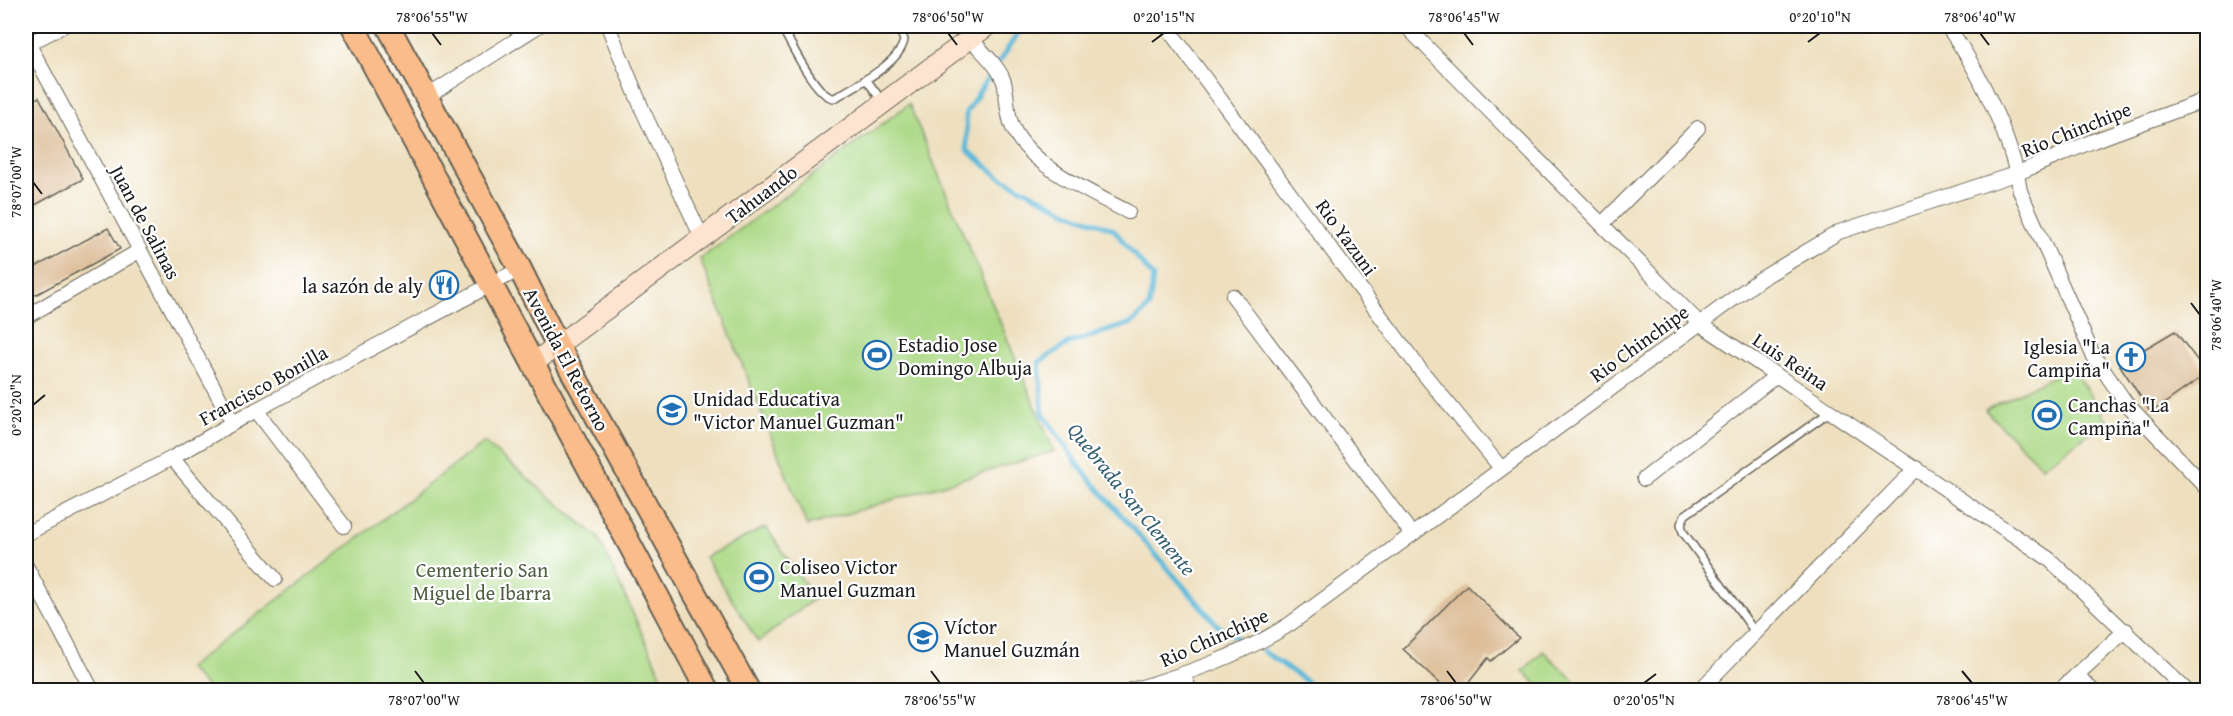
<svg xmlns="http://www.w3.org/2000/svg" width="2233" height="716" viewBox="0 0 2233 716" font-family="'Gentium Book Plus',serif">
<style>
.green{fill:#acd986;stroke:#647a51;stroke-width:1.5}
.lines{fill:none;stroke-linecap:round;stroke-linejoin:round}
.stream{stroke:#5ab7d8;stroke-width:5}
.building{fill:#ddbe99}
.lane-casing{stroke:#666155;stroke-width:10}
.street-casing{stroke:#666155;stroke-width:16}
.secondary-casing{stroke:#666155;stroke-width:22}
.primary-casing{stroke:#666155;stroke-width:26}
.lane{stroke:#fff;stroke-width:7}
.street{stroke:#fff;stroke-width:14}
.secondary{stroke:#fde4d0;stroke-width:20}
.primary{stroke:#f9bc8a;stroke-width:22}
.ticks{fill:none;stroke:#1c1c1c;stroke-width:2}
.labels{text-anchor:middle;dominant-baseline:central;stroke-width:4.5;stroke-linejoin:round;paint-order:stroke}
.street-label{font-size:20px;fill:#1c1c1c;stroke:#fff}
.poi-label{font-size:20px;fill:#1c1c1c;stroke:#fff;text-anchor:start}
.park-label{font-size:20px;fill:#4e5e41;stroke:#fff}
.water-label{font-size:21px;font-style:italic;fill:#386271;stroke:#fff}
.neatline{fill:none;stroke:#1c1c1c;stroke-width:2}
.ticks-label{font-size:15px;text-anchor:middle;fill:#1c1c1c}
</style>
<rect width="100%" height="100%" fill="#fff"/>
<filter id="ink" filterUnits="userSpaceOnUse"><feTurbulence type="fractalNoise" baseFrequency=".0167" numOctaves="2"/><feDisplacementMap in="SourceGraphic" scale="12" xChannelSelector="R" yChannelSelector="G"/><feConvolveMatrix kernelMatrix="1 2 1 2 8 2 1 2 1" color-interpolation-filters="sRGB"/></filter>
<filter id="wash" filterUnits="userSpaceOnUse"><feTurbulence type="fractalNoise" baseFrequency=".008" numOctaves="4" result="noise"/><feDisplacementMap in="SourceGraphic" scale="24" xChannelSelector="R" yChannelSelector="G"/><feGaussianBlur stdDeviation="1.35" result="paint"/><feColorMatrix in="noise" values="0 0 0 0 0 0 0 0 0 0 0 0 0 0 0 0 0 1.4 0 .05"/><feComposite in="paint" operator="in"/></filter>
<g filter="url(#wash)">
<rect width="100%" height="100%" fill="#eee0bf"/>
<!-- green -->
<g class="green">
<path d="M 909,104 L 1054,451 L 807,526 L 700,259 Z"/>
<path d="M 2071,367 L 2107,420 L 2042,467 L 1985,410 Z"/>
<path d="M 484,442 L 598,537 L 668,690 L 209,690 L 188,668 Z"/>
<path d="M 766,527 L 815,598 L 758,642 L 705,557 Z"/>
<path d="M 1543,651 L 1584,690 L 1543,690 L 1523,671 Z"/>
</g>
<g class="lines">
<!-- stream -->
<g class="stream">
<path d="M 999,62 L 1023,26"/>
<path d="M 990,74 L 966,113 L 967,150 L 998,176 L 1068,212 L 1113,229 L 1153,277 L 1149,307 L 1132,323 L 1069,343 L 1039,362 L 1043,414 L 1082,470 L 1219,627 L 1236,637"/>
<path d="M 1263,651 L 1306,681 L 1314,690"/>
</g>
</g>
<g id="blocks">
<!-- building -->
<g class="building">
<path d="M 39,97 L 83,179 L 26,210 L 26,105 Z"/>
<path d="M 108,228 L 120,249 L 26,300 L 26,272 Z"/>
<path d="M 2175,331 L 2207,373 L 2151,413 L 2119,364 Z"/>
<path d="M 1467,585 L 1519,638 L 1491,661 L 1488,658 L 1463,690 L 1447,690 L 1403,649 Z"/>
</g>
</g>
</g>
<g filter="url(#ink)">
<use href="#blocks" fill-opacity="0" stroke="#666155" stroke-width="1.5"/>
<g class="lines">
<!-- lane casing -->
<g class="lane-casing">
<g id="lane">
<path d="M 781,26 C 790,41 817,100 835,98 C 854,86 900,64 904,40 L 898,26"/>
<path d="M 866,79 L 882,101"/>
<path d="M 1755,632 L 1683,532 L 1681,524 L 1685,515 L 1831,411"/>
<path d="M 1744,690 L 1747,687"/>
</g>
</g>
<!-- street casing -->
<g class="street-casing">
<g id="street">
<path d="M 608,26 L 643,111 L 702,238"/>
<path d="M 1166,26 L 1419,368 L 1501,468"/>
<path d="M 1406,26 L 1699,323 L 2049,559 L 2186,690"/>
<path d="M 1947,26 C 1977,66 2013,141 2020,191 L 2093,355 L 2126,403 L 2208,489"/>
<path d="M 970,38 C 981,51 999,66 1004,82 C 1008,98 1006,113 1013,128 C 1030,166 1092,193 1128,212"/>
<path d="M 26,39 L 233,423"/>
<path d="M 28,44 L 63,26"/>
<path d="M 428,96 L 538,26"/>
<path d="M 1602,224 L 1698,128"/>
<path d="M 1233,296 L 1411,533"/>
<path d="M 26,317 L 139,251"/>
<path d="M 256,410 L 344,526"/>
<path d="M 172,458 L 275,579"/>
<path d="M 1644,479 L 1777,375"/>
<path d="M 26,534 L 172,458 L 256,410 L 520,269"/>
<path d="M 26,566 L 92,690"/>
<path d="M 1183,675 L 1190,690"/>
<path d="M 2077,675 L 2092,690"/>
<path d="M 1132,690 C 1186,674 1242,655 1290,624 L 1759,280 L 1839,232 L 2018,173 L 2093,141 L 2208,99"/>
<path d="M 1700,690 L 1916,468"/>
<path d="M 2060,690 L 2126,630"/>
</g>
</g>
<!-- secondary casing -->
<g class="secondary-casing">
<path id="secondary" d="M 535,362 L 987,26"/>
</g>
<!-- primary casing -->
<g class="primary-casing">
<g id="primary">
<path d="M 353,26 C 471,247 590,468 707,690"/>
<path d="M 388,26 L 520,269 L 558,346 L 748,690"/>
</g>
</g>
<!-- lane -->
<use href="#lane" class="lane"/>
<!-- street -->
<use href="#street" class="street"/>
<!-- secondary -->
<use href="#secondary" class="secondary"/>
<!-- primary -->
<use href="#primary" class="primary"/>
</g>
</g>
<!-- ticks -->
<path class="ticks" d="M 432,33 L 441,45M 948,33 L 957,45M 1464,33 L 1473,45M 1980,33 L 1989,45M 1152,42 L 1164,33M 1808,42 L 1820,33M 33,182 L 42,194M 2191,303 L 2200,315M 33,405 L 45,395M 415,671 L 424,683M 931,671 L 940,683M 1447,671 L 1456,683M 1962,671 L 1972,683M 1644,683 L 1656,674"/>
<!-- icons -->
<defs>
<g id="restaurant-ring" transform="scale(1.5)"><circle r="9.5" fill="#fff" stroke="#1f6fb2" stroke-width="1.5"/><path d="M-5-6h1v4h1v-4h1v4h1v-4h1v5L-1.5 .5V6h-2V.5L-5-1ZM5-6V6H3V1.5H1.5Q1.5-4 5-6Z" fill="#1f6fb2"/></g>
<g id="stadium-ring" transform="scale(1.5)"><circle r="9.5" fill="#fff" stroke="#1f6fb2" stroke-width="1.5"/><path d="M0-5a6.5 5 0 1 0 0 10a6.5 5 0 1 0 0-10ZM-3.5-1.8h7v3.6h-7Z" fill="#1f6fb2"/></g>
<g id="church-ring" transform="scale(1.5)"><circle r="9.5" fill="#fff" stroke="#1f6fb2" stroke-width="1.5"/><path d="M-1.2-6h2.4v3.5h3.3v2.4h-3.3V6h-2.4V-.1h-3.3v-2.4h3.3Z" fill="#1f6fb2"/></g>
<g id="university-ring" transform="scale(1.5)"><circle r="9.5" fill="#fff" stroke="#1f6fb2" stroke-width="1.5"/><path d="M0-5L7-2L0 1L-7-2ZM-4 1L0 2.5L4 1V4Q0 6-4 4Z" fill="#1f6fb2"/></g>
<g id="school-ring" transform="scale(1.5)"><circle r="9.5" fill="#fff" stroke="#1f6fb2" stroke-width="1.5"/><path d="M0-5L7-2L0 1L-7-2ZM-4 1L0 2.5L4 1V4Q0 6-4 4Z" fill="#1f6fb2"/></g>
</defs>
<g fill-rule="evenodd">
<use href="#restaurant-ring" x="444" y="285"/>
<use href="#stadium-ring" x="877" y="355"/>
<use href="#church-ring" x="2131" y="357"/>
<use href="#university-ring" x="672" y="410"/>
<use href="#stadium-ring" x="2047" y="415"/>
<use href="#stadium-ring" x="759" y="577"/>
<use href="#school-ring" x="923" y="637"/>
</g>
<g class="labels">
<!-- street labels -->
<g class="street-label">
<text transform="translate(2076 129) rotate(-22)">Rio Chinchipe</text>
<text transform="translate(761 194) rotate(-37)">Tahuando</text>
<text transform="translate(146 222) rotate(62)">Juan de Salinas</text>
<text transform="translate(1347 237) rotate(54)">Rio Yazuni</text>
<text transform="translate(1639 343) rotate(-36)">Rio Chinchipe</text>
<text transform="translate(567 359) rotate(62)">Avenida El Retorno</text>
<text transform="translate(1791 361) rotate(34)">Luis Reina</text>
<text transform="translate(263 385) rotate(-29)">Francisco Bonilla</text>
<text transform="translate(1214 637) rotate(-24)">Rio Chinchipe</text>
</g>
<!-- poi labels -->
<g class="poi-label">
<text x="423" y="285" text-anchor="end">la sazón de aly</text>
<text x="898" y="344">Estadio Jose<tspan x="898" dy="23">Domingo Albuja</tspan></text>
<text x="2110" y="346" text-anchor="end">Iglesia "La<tspan x="2110" dy="23">Campiña"</tspan></text>
<text x="693" y="398">Unidad Educativa<tspan x="693" dy="23">"Victor Manuel Guzman"</tspan></text>
<text x="2068" y="404">Canchas "La<tspan x="2068" dy="23">Campiña"</tspan></text>
<text x="780" y="566">Coliseo Victor<tspan x="780" dy="23">Manuel Guzman</tspan></text>
<text x="944" y="626">Víctor<tspan x="944" dy="23">Manuel Guzmán</tspan></text>
</g>
<!-- park labels -->
<g class="park-label">
<text x="482" y="569">Cementerio San<tspan x="482" dy="23">Miguel de Ibarra</tspan></text>
</g>
<!-- water labels -->
<g class="water-label">
<text transform="translate(1132 499) rotate(51)">Quebrada San Clemente</text>
</g>
</g>
<!-- margin -->
<rect width="2233" height="716" fill="none" stroke="#fff" stroke-width="66"/>
<rect x="33" y="33" width="2167" height="650" class="neatline"/>
<g class="ticks-label">
<text x="432" y="22">78°06'55"W</text>
<text x="948" y="22">78°06'50"W</text>
<text x="1164" y="22">0°20'15"N</text>
<text x="1464" y="22">78°06'45"W</text>
<text x="1820" y="22">0°20'10"N</text>
<text x="1980" y="22">78°06'40"W</text>
<text transform="translate(16 182) rotate(-90)" y="5">78°07'00"W</text>
<text transform="translate(2216 315) rotate(-90)" y="5">78°06'40"W</text>
<text transform="translate(16 405) rotate(-90)" y="5">0°20'20"N</text>
<text x="424" y="705">78°07'00"W</text>
<text x="940" y="705">78°06'55"W</text>
<text x="1456" y="705">78°06'50"W</text>
<text x="1644" y="705">0°20'05"N</text>
<text x="1972" y="705">78°06'45"W</text>
</g>
</svg>
